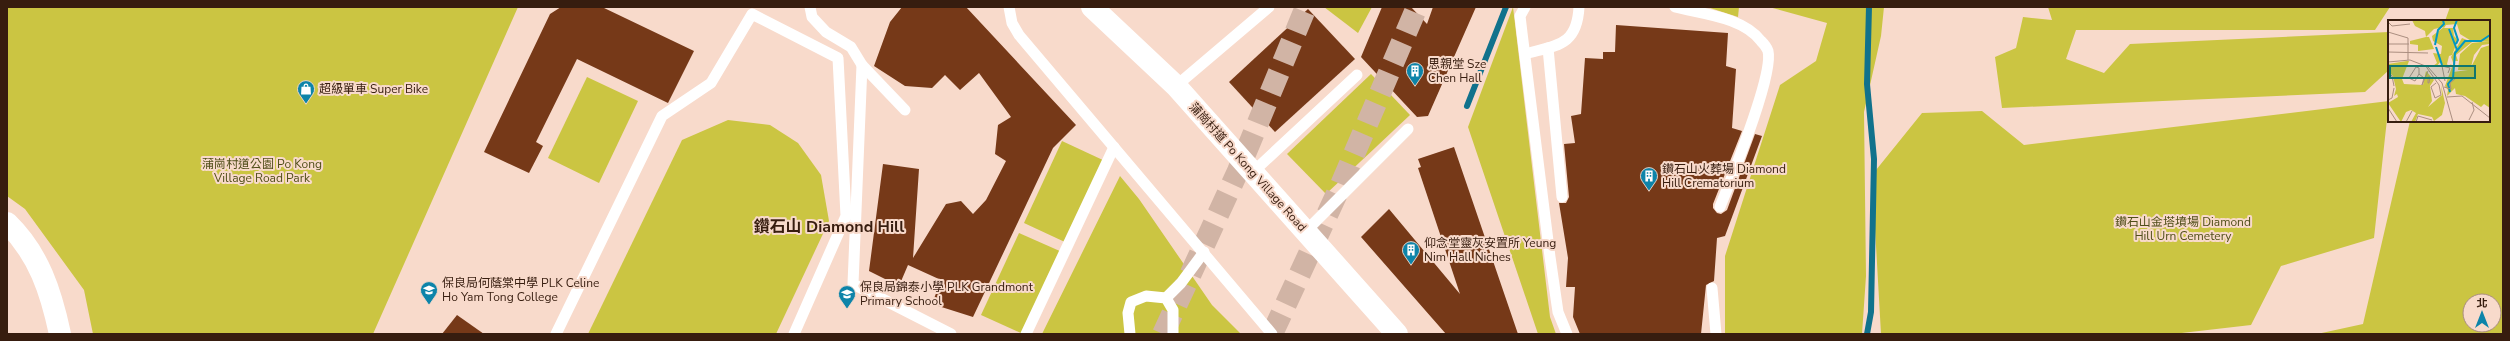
<svg xmlns="http://www.w3.org/2000/svg" width="2510" height="341" viewBox="0 0 2510 341" font-family="'Nunito Sans','Noto Sans TC',sans-serif">
<style>
.green{fill:#cbc542;fill-rule:evenodd}
.lines{fill:none;stroke-linecap:round;stroke-linejoin:round}
.stream{stroke:#11728c;stroke-width:6}
.building{fill:#763918}
.trunk-tunnel{stroke:#d1b4a5;stroke-width:22;stroke-dasharray:22 11;stroke-linecap:butt}
.service{stroke:#fff;stroke-width:11}
.minor{stroke:#fff;stroke-width:22}
.secondary{stroke:#fff;stroke-width:22}
.labels{text-anchor:middle;dominant-baseline:central;stroke-width:4;stroke-linejoin:round;paint-order:stroke}
.poi-label{font-size:12px;fill:#371d0f;stroke:#f8dacb;text-anchor:start}
.park-label{font-size:12px;fill:#504e19;stroke:#f8dacb}
.street-label{font-size:12px;fill:#371d0f;stroke:#f8dacb}
.district-label{font-size:16px;font-weight:bold;fill:#371d0f;stroke:#f8dacb}
.inset-river{fill:none;stroke:#0197c2;stroke-width:2}
.inset-road{fill:none;stroke:#ab8e80;stroke-width:1}
.view{fill:#0f766e;fill-opacity:0.15;stroke:#0f766e;stroke-width:2}
.inset-edge{fill:none;stroke:#371d0f;stroke-width:2}
</style>
<rect width="100%" height="100%" fill="#f8dacb"/>
<!-- green -->
<g class="green">
<path d="M 7,7 L 518,7 L 373,334 L 93,334 L 84,290 L 25,209 L 7,196 Z"/>
<path d="M 1324,7 L 1372,7 L 1358,33 Z"/>
<path d="M 1513,7 L 1550,317 L 1556,334 L 1538,334 L 1468,127 Z"/>
<path d="M 1707,7 L 1739,7 L 1738,17 Z"/>
<path d="M 1769,7 L 1884,7 L 1881,36 L 1864,112 L 1866,276 L 1862,334 L 1725,334 L 1725,256 L 1780,85 L 1816,61 L 1827,23 Z"/>
<path d="M 2048,7 L 2390,7 L 2375,30 L 2076,30 L 2066,59 L 2104,73 L 2130,44 L 2389,32 L 2389,70 L 2365,92 L 2002,108 L 1995,57 L 2016,48 L 2023,17 L 2052,20 Z"/>
<path d="M 2450,7 L 2503,7 L 2503,334 L 2317,334 L 2363,324 L 2410,121 L 2489,121 L 2489,21 L 2445,21 ZM 2470,301 L 2494,301 L 2494,325 L 2470,325 Z"/>
<path d="M 1371,74 L 1410,115 L 1326,194 L 1287,154 Z"/>
<path d="M 587,77 L 638,101 L 599,183 L 548,158 Z"/>
<path d="M 2389,101 L 2374,238 L 2281,266 L 2251,325 L 2173,334 L 1881,334 L 1872,175 L 1922,113 L 1982,111 L 2024,145 Z"/>
<path d="M 728,120 L 770,125 L 798,143 L 821,175 L 829,221 L 776,334 L 588,334 L 682,140 Z"/>
<path d="M 1062,141 L 1105,161 L 1067,243 L 1024,223 Z"/>
<path d="M 1120,176 L 1139,199 L 1212,305 L 1241,334 L 1042,334 Z"/>
<path d="M 1019,233 L 1062,252 L 1023,334 L 981,315 Z"/>
</g>
<g class="lines">
<!-- stream -->
<g class="stream">
<path d="M 1467,106 L 1506,7"/>
<path d="M 1867,334 L 1871,312 L 1874,159 L 1867,84 L 1869,7"/>
</g>
</g>
<!-- building -->
<g class="building">
<path d="M 561,7 L 602,7 L 694,51 L 668,103 L 577,59 L 536,142 L 543,146 L 529,173 L 484,152 L 550,14 Z"/>
<path d="M 902,7 L 966,7 L 1076,125 L 1053,148 L 973,317 L 932,304 L 941,280 L 908,265 L 899,286 L 869,271 L 883,164 L 919,169 L 913,258 L 946,204 L 961,201 L 973,214 L 986,200 L 1006,161 L 995,154 L 998,125 L 1011,117 L 979,73 L 960,90 L 945,75 L 932,88 L 905,86 L 874,66 L 890,22 Z"/>
<path d="M 1382,7 L 1411,7 L 1427,24 L 1433,7 L 1476,7 L 1428,116 L 1417,117 L 1361,57 Z"/>
<path d="M 1308,9 L 1355,59 L 1275,132 L 1229,82 Z"/>
<path d="M 1616,25 L 1728,33 L 1726,66 L 1736,69 L 1732,128 L 1742,131 L 1713,204 L 1713,208 L 1717,213 L 1721,214 L 1727,210 L 1755,134 L 1762,136 L 1725,236 L 1717,238 L 1714,281 L 1706,285 L 1701,334 L 1580,334 L 1573,317 L 1575,287 L 1566,287 L 1568,258 L 1559,203 L 1566,203 L 1569,197 L 1564,144 L 1575,143 L 1571,116 L 1581,114 L 1585,58 L 1603,59 L 1603,52 L 1615,52 Z"/>
<path d="M 1454,147 L 1518,334 L 1446,334 L 1361,237 L 1389,209 L 1460,294 L 1418,168 L 1421,167 L 1418,159 Z"/>
<path d="M 457,315 L 484,334 L 442,334 Z"/>
</g>
<g class="lines">
<!-- trunk-tunnel -->
<g class="trunk-tunnel">
<path d="M 1163,334 L 1238,171 L 1306,7"/>
<path d="M 1272,334 L 1340,187 L 1417,7"/>
</g>
<!-- service -->
<g class="service">
<path d="M 810,7 L 812,17 L 826,32 L 851,47 L 862,65 L 905,110"/>
<path d="M 1009,7 L 1012,23 L 1019,35 L 1272,334"/>
<path d="M 1525,7 L 1520,16 L 1522,33 L 1550,257 L 1558,312 L 1567,334"/>
<path d="M 1675,7 C 1702,14 1743,17 1761,41 C 1763,43 1767,48 1768,51 C 1774,75 1731,179 1720,207"/>
<path d="M 1548,48 L 1562,197"/>
<path d="M 1525,54 C 1557,45 1577,46 1579,7"/>
<path d="M 862,65 L 853,284 L 951,334"/>
<path d="M 1176,86 L 1269,7"/>
<path d="M 1253,172 L 1357,75"/>
<path d="M 1306,231 L 1408,129"/>
<path d="M 1712,288 L 1716,334"/>
<path d="M 1166,298 L 1181,283 L 1204,252"/>
<path d="M 556,334 L 662,116 L 711,83 L 752,14 L 838,58 L 846,216 L 794,334"/>
<path d="M 1026,334 L 1114,147"/>
<path d="M 1130,334 L 1128,313 L 1131,302 L 1146,296 L 1166,298 L 1173,310 L 1173,334"/>
</g>
<!-- minor -->
<path class="minor" d="M 7,223 C 39,254 51,292 60,334"/>
<!-- secondary -->
<path class="secondary" d="M 1092,7 L 1176,86 L 1397,334"/>
</g>
<!-- icons -->
<defs>
<g id="building-pin" transform="scale(0.9)"><path d="M0 17L-7.5 6A9.5 9.5 0 1 1 7.5 6Z" fill="#0d84a9" stroke="#f8dacb"/><path d="M-4-6H4V6H1V3H-1V6H-4ZM-2.5-4.3h1.7v1.8h-1.7ZM.8-4.3h1.7v1.8H.8ZM-2.5-1h1.7V.8h-1.7ZM.8-1h1.7V.8H.8Z" fill="#fff"/></g>
<g id="shop-pin" transform="scale(0.9)"><path d="M0 17L-7.5 6A9.5 9.5 0 1 1 7.5 6Z" fill="#0d84a9" stroke="#f8dacb"/><path d="M-5-2.5h2.3a2.7 3.5 0 0 1 5.4 0H5L5.5 6h-11ZM-1.5-2.5h3a1.5 2.3 0 0 0-3 0Z" fill="#fff"/></g>
<g id="school-pin" transform="scale(0.9)"><path d="M0 17L-7.5 6A9.5 9.5 0 1 1 7.5 6Z" fill="#0d84a9" stroke="#f8dacb"/><path d="M0-5L7-2L0 1L-7-2ZM-4 1L0 2.5L4 1V4Q0 6-4 4Z" fill="#fff"/></g>
</defs>
<g fill-rule="evenodd">
<use href="#building-pin" x="1415" y="71"/>
<use href="#shop-pin" x="306" y="89"/>
<use href="#building-pin" x="1649" y="176"/>
<use href="#building-pin" x="1411" y="250"/>
<use href="#school-pin" x="429" y="290"/>
<use href="#school-pin" x="847" y="294"/>
</g>
<g class="labels">
<!-- poi labels -->
<g class="poi-label">
<text x="1428" y="64">思親堂 Sze<tspan x="1428" dy="14">Chen Hall</tspan></text>
<text x="319" y="89">超級單車 Super Bike</text>
<text x="1662" y="169">鑽石山火葬場 Diamond<tspan x="1662" dy="14">Hill Crematorium</tspan></text>
<text x="1424" y="243">仰念堂靈灰安置所 Yeung<tspan x="1424" dy="14">Nim Hall Niches</tspan></text>
<text x="442" y="283">保良局何蔭棠中學 PLK Celine<tspan x="442" dy="14">Ho Yam Tong College</tspan></text>
<text x="860" y="287">保良局錦泰小學 PLK Grandmont<tspan x="860" dy="14">Primary School</tspan></text>
</g>
<!-- park labels -->
<g class="park-label">
<text x="262" y="164">蒲崗村道公園 Po Kong<tspan x="262" dy="14">Village Road Park</tspan></text>
<text x="2183" y="222">鑽石山金塔墳場 Diamond<tspan x="2183" dy="14">Hill Urn Cemetery</tspan></text>
</g>
<!-- street labels -->
<g class="street-label">
<text transform="translate(1248 167) rotate(48)">蒲崗村道 Po Kong Village Road</text>
</g>
<!-- district labels -->
<g class="district-label">
<text x="829" y="227">鑽石山 Diamond Hill</text>
</g>
</g>
<!-- overview -->
<g transform="translate(2388 20)">
<rect width="102" height="102" fill="#f8dacb"/>
<path d="M 24,0 L 102,0 L 102,24 L 94,25 L 86,35 L 83,47 L 93,28 L 102,25 L 102,88 L 96,84 L 93,87 L 77,76 L 68,74 L 67,68 L 59,76 L 60,70 L 57,66 L 64,47 L 62,44 L 66,46 L 65,52 L 80,50 L 70,50 L 72,34 L 84,23 L 102,21 L 85,22 L 72,14 L 69,4 L 58,5 L 56,8 L 65,8 L 66,16 L 70,20 L 64,35 L 61,36 L 59,44 L 61,47 L 54,46 L 53,41 L 48,47 L 45,46 L 49,43 L 45,33 L 53,34 L 54,26 L 45,21 L 44,16 L 56,7 L 46,9 L 38,17 L 41,17 L 46,29 L 30,31 L 30,25 L 22,24 L 22,21 L 38,17 L 37,11 L 27,6 ZM 74,18 L 84,22 L 68,35 L 70,41 L 67,41 L 66,45 L 63,37 ZM 19,41 L 21,41 L 14,59 L 16,64 L 35,65 L 38,51 L 46,60 L 42,66 L 44,81 L 40,87 L 54,75 L 53,65 L 57,83 L 54,95 L 46,101 L 44,97 L 30,94 L 27,102 L 23,102 L 28,93 L 23,90 L 18,92 L 13,102 L 0,83 L 10,77 L 9,74 L 6,76 L 8,69 L 5,56 L 0,51 L 0,44 Z" fill="#cbc542"/>
<path class="inset-river" d="M 61,9 L 69,30M 68,24 L 70,20 L 66,8 L 69,0M 47,25 L 50,10 L 56,4 L 55,0M 48,27 L 54,45M 62,72 L 60,64 L 65,58 L 67,33 L 77,21 L 93,21 L 102,15"/>
<path class="inset-road" d="M 0,2 L 4,6 L 22,4M 0,12 L 20,18 L 20,40M 0,24 L 21,24M 0,32 L 40,33M 0,42 L 22,40 L 40,47 L 54,63 L 65,102M 37,45 L 51,65 L 53,75 L 47,78 L 43,67 L 48,63M 28,47 L 31,48 L 31,54 L 27,61 L 21,58 ZM 0,52 L 4,56 L 6,66M 31,54 L 36,58 L 34,65 L 40,51M 40,57 L 42,57 L 41,63 L 40,63 ZM 57,61 L 54,46 L 62,48 L 60,53M 56,67 L 63,69 L 62,63 L 67,59M 59,77 L 74,76 L 102,98M 0,80 L 4,78 L 6,68M 0,88 L 9,102M 81,100 L 86,90 L 84,82M 18,102 L 24,91M 28,102 L 30,96 L 44,100"/>
<path class="view" d="M 2,46 L 87,46 L 87,58 L 2,58 Z"/>
<rect width="102" height="102" class="inset-edge"/>
</g>
<!-- border -->
<rect width="2510" height="341" fill="none" stroke="#371d0f" stroke-width="16"/>
<!-- north arrow -->
<g transform="translate(2482 313)"><circle r="19" fill="#f8dacb" stroke="#ab8e80"/>
<path d="M0-3L7 15L0 10L-7 15Z" fill="#0d84a9"/>
<text y="-6" font-size="11" font-weight="bold" text-anchor="middle" fill="#371d0f">北</text>
</g>
</svg>
